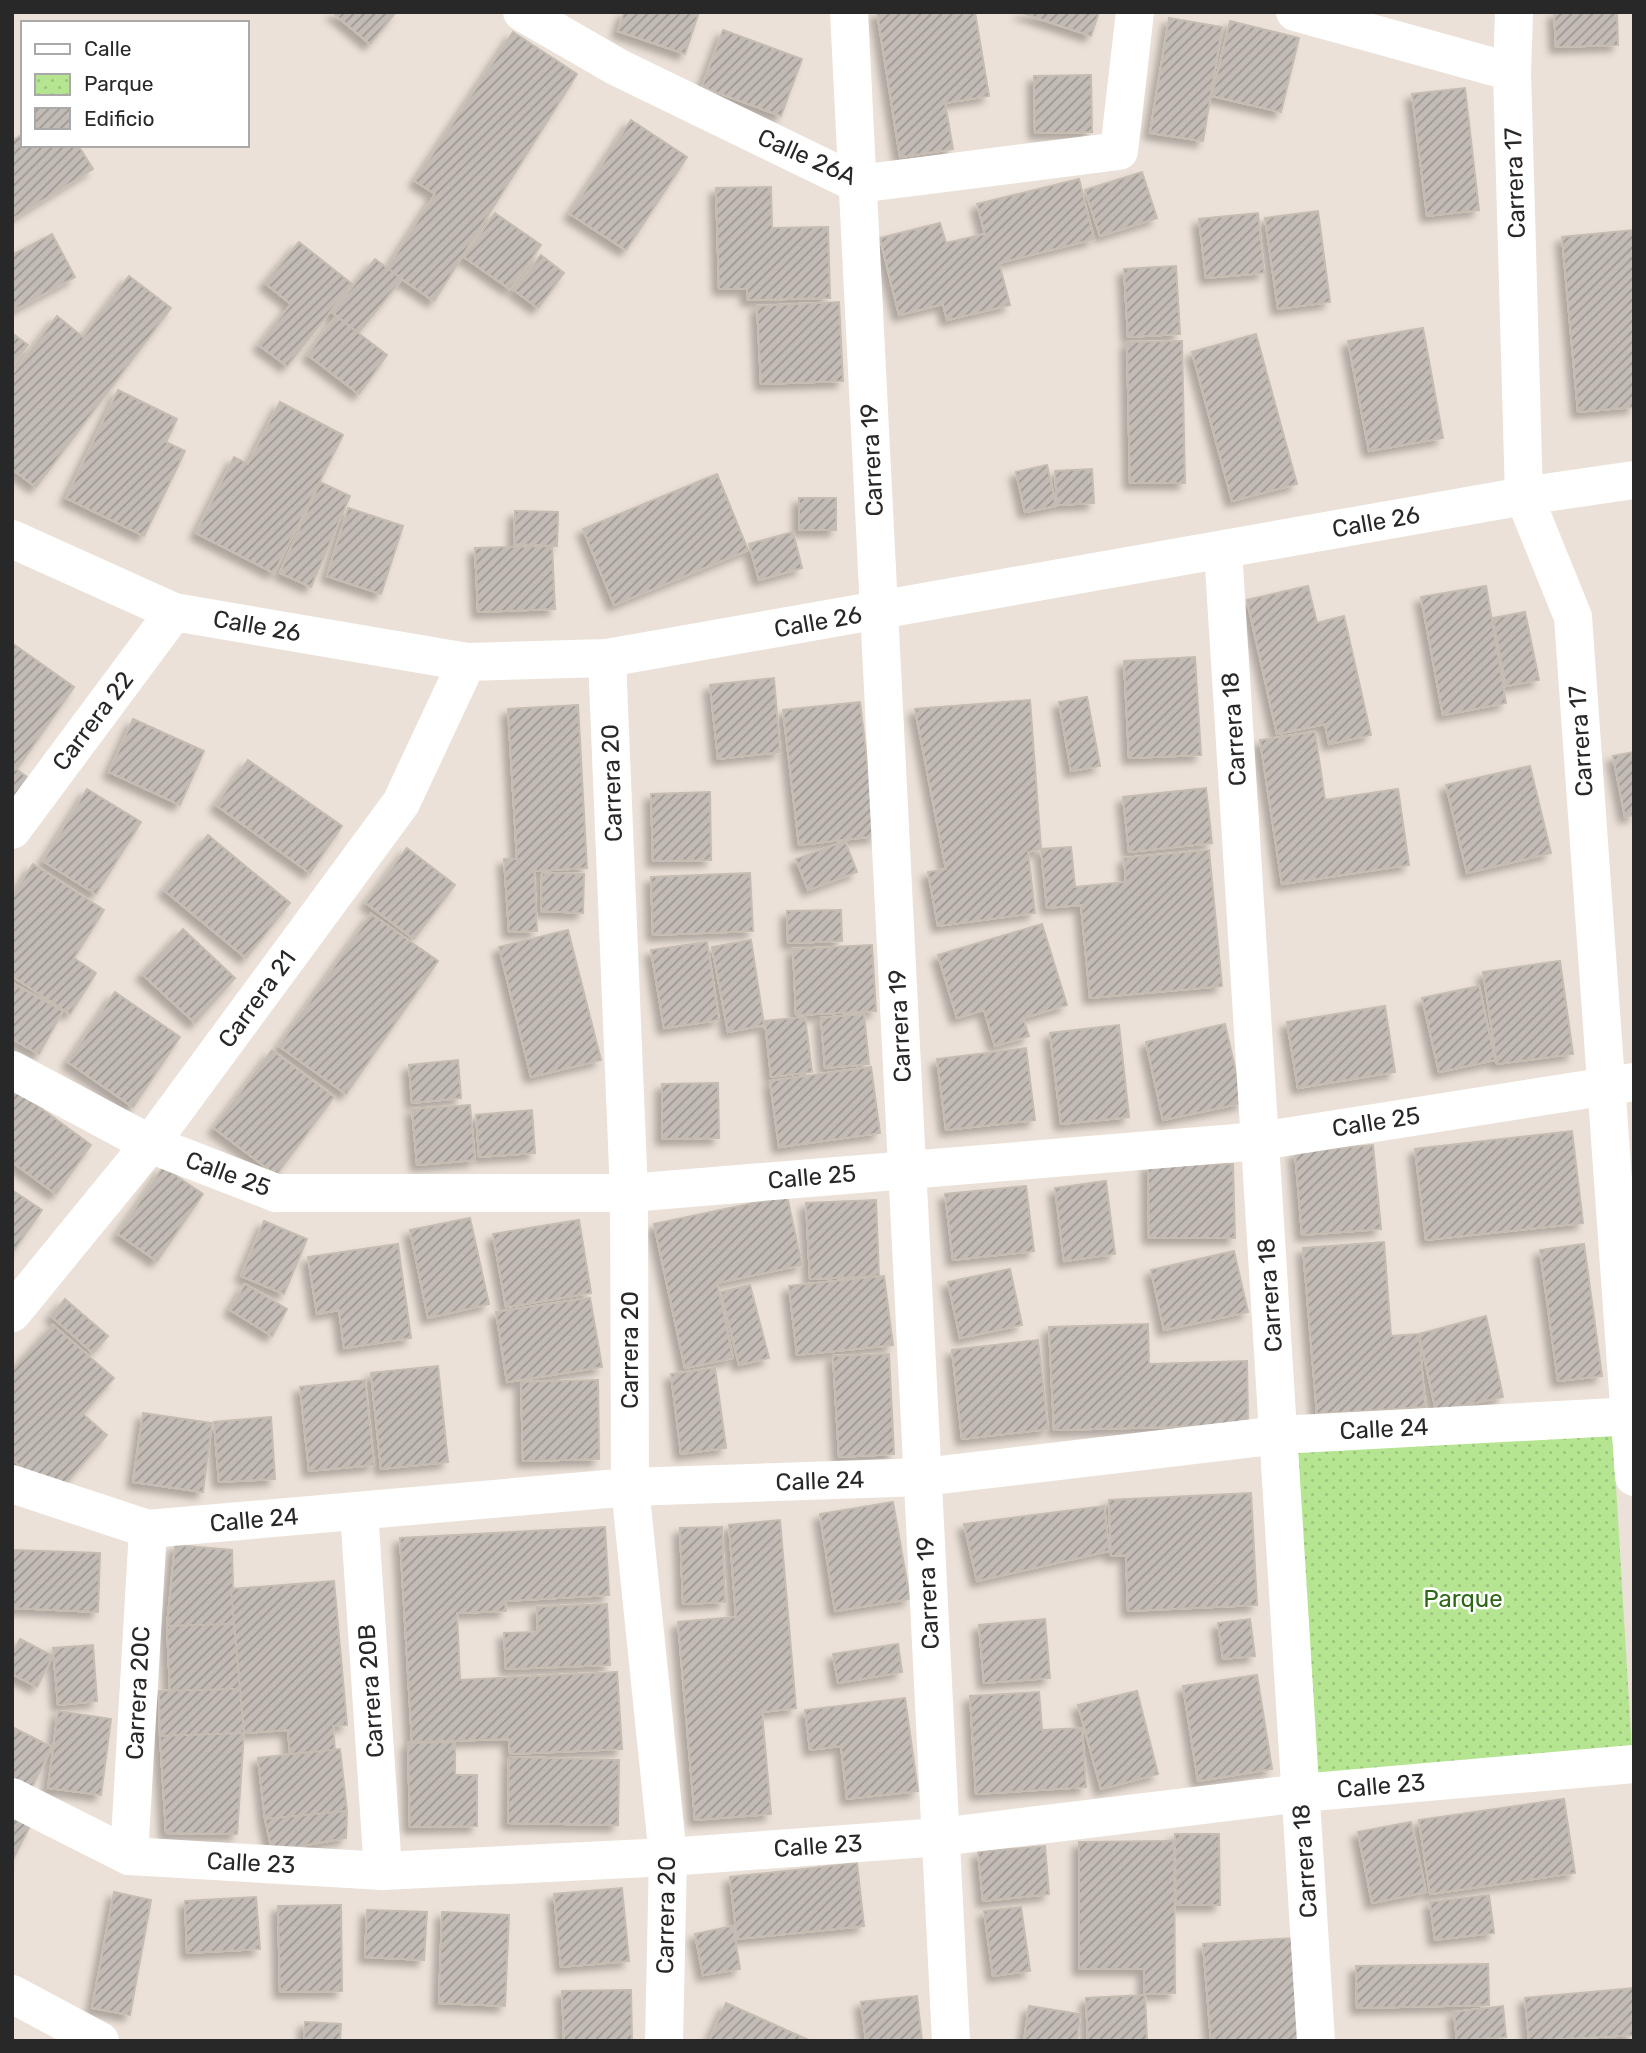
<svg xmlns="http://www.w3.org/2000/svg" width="1646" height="2053" viewBox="0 0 1646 2053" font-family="Rubik,sans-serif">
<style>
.park{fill:url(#park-dots)}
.building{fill:url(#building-hatch);stroke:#c6bdb2;stroke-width:2;filter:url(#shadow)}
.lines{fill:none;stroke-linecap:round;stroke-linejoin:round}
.street{stroke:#fff;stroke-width:38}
.secondary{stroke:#fff;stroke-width:38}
.labels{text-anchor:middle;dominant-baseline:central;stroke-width:5;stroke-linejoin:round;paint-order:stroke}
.street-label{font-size:24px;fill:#282828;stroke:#fff}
.park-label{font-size:24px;fill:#2e6716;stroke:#fff}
</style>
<defs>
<pattern id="park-dots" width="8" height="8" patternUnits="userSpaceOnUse" patternTransform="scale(1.75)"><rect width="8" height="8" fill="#b6e591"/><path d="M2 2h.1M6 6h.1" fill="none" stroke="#9cc47d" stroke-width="1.8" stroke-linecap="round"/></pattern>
<pattern id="building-hatch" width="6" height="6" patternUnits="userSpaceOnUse" patternTransform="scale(1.75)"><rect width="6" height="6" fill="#c3bbb5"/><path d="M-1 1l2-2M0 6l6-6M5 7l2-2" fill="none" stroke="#9e9893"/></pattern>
<filter id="shadow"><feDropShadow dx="-6" dy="6" stdDeviation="3.5" flood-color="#0004"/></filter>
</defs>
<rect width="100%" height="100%" fill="#ebe1d8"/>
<!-- park -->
<path class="park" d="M 1612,1419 L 1632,1752 L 1311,1782 L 1297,1447 Z"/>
<!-- building -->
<g class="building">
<path d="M 332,12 L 396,12 L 370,44 Z"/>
<path d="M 624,12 L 699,12 L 685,54 L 618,31 Z"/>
<path d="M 877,12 L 975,12 L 989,96 L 945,103 L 953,149 L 900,157 Z"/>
<path d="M 1019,12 L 1099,12 L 1091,36 Z"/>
<path d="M 1554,12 L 1617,12 L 1618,45 L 1556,47 Z"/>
<path d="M 1169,18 L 1222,27 L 1203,141 L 1150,133 Z"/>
<path d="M 1230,21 L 1299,38 L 1281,112 L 1212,96 Z"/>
<path d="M 723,30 L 802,59 L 781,116 L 702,87 Z"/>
<path d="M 513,32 L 577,74 L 434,301 L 387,269 L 435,194 L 415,181 Z"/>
<path d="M 1091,75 L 1092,132 L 1035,133 L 1034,76 Z"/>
<path d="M 1465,88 L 1479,210 L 1427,216 L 1412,94 Z"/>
<path d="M 631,120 L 687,157 L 626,250 L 570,214 Z"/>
<path d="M 23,134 L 23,145 L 78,145 L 93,169 L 12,219 L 12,141 Z"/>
<path d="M 1142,172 L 1157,218 L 1100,236 L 1085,190 Z"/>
<path d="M 1079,179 L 1094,239 L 999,263 L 1010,305 L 947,320 L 943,304 L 899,315 L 880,238 L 940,223 L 946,243 L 985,234 L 977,204 Z"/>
<path d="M 771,187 L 772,228 L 828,227 L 830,298 L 747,300 L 747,289 L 719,289 L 716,188 Z"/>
<path d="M 1318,211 L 1330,302 L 1278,309 L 1265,218 Z"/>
<path d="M 495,213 L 541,245 L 510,289 L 464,257 Z"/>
<path d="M 1258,213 L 1264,273 L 1206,278 L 1199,219 Z"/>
<path d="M 1634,230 L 1634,407 L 1578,412 L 1562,237 Z"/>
<path d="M 52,234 L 75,277 L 12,311 L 12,255 Z"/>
<path d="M 299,242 L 352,284 L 287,366 L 259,345 L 291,304 L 265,283 Z"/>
<path d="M 541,255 L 564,273 L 538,308 L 514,290 Z"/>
<path d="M 375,259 L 402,279 L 358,333 L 332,312 Z"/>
<path d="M 1176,266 L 1180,334 L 1128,337 L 1124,269 Z"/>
<path d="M 129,276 L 171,308 L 36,487 L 12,469 L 12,375 L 57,316 L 83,337 Z"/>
<path d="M 839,302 L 843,381 L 761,384 L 757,306 Z"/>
<path d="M 336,316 L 387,355 L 359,394 L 308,355 Z"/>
<path d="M 1423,328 L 1443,438 L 1369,451 L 1348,341 Z"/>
<path d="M 12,333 L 28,345 L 12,365 Z"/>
<path d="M 1256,334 L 1297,484 L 1232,501 L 1192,352 Z"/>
<path d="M 1182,341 L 1185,483 L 1130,483 L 1127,342 Z"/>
<path d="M 118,390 L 177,419 L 166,442 L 185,451 L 144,536 L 66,498 Z"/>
<path d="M 280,402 L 343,435 L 274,573 L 196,533 L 234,457 L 248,464 Z"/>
<path d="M 1047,465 L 1056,506 L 1025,512 L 1016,472 Z"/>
<path d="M 1092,469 L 1094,503 L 1057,505 L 1055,471 Z"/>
<path d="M 717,474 L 748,550 L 614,605 L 583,529 Z"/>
<path d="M 320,482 L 350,496 L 311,587 L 280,573 Z"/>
<rect x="799" y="498" width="37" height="32"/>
<path d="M 348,508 L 403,526 L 381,594 L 327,576 Z"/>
<path d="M 515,511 L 558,512 L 557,546 L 514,544 Z"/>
<path d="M 793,532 L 802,568 L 759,580 L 749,544 Z"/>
<path d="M 552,546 L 555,609 L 478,612 L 475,548 Z"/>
<path d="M 1308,586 L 1317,623 L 1344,616 L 1371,735 L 1329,744 L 1325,724 L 1277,734 L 1247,600 Z"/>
<path d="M 1486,586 L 1506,703 L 1443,715 L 1421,597 Z"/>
<path d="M 1525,612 L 1539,680 L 1506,686 L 1493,618 Z"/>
<path d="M 12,643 L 74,687 L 17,769 L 12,766 Z"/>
<path d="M 1195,657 L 1201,755 L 1129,758 L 1124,661 Z"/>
<path d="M 774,678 L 780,752 L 718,759 L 710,685 Z"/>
<path d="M 1087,697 L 1100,766 L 1071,771 L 1059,702 Z"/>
<path d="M 1030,700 L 1041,849 L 1028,852 L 1035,913 L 938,926 L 928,872 L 946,869 L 915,709 Z"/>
<path d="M 860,702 L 876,836 L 799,845 L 783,710 Z"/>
<path d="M 578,705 L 587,868 L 534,871 L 537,931 L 509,932 L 504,859 L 517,859 L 508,709 Z"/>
<path d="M 133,719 L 204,751 L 180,805 L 109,772 Z"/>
<path d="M 1315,732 L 1325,800 L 1398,789 L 1409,865 L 1282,884 L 1260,740 Z"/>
<path d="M 1634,752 L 1634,815 L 1625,817 L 1613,756 Z"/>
<path d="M 248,760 L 342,826 L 310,873 L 216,805 Z"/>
<path d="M 12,766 L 31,780 L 12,801 Z"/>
<path d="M 1530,766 L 1551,853 L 1467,873 L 1446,785 Z"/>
<path d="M 1206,788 L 1212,843 L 1129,852 L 1123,797 Z"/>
<path d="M 87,789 L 141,822 L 96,894 L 43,861 Z"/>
<path d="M 710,792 L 711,860 L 653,861 L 651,794 Z"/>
<path d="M 208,835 L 290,903 L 246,958 L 164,890 Z"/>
<path d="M 845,841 L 857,872 L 808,890 L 796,859 Z"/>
<path d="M 1071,847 L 1075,887 L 1126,882 L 1124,858 L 1209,850 L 1222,986 L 1090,998 L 1081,905 L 1047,908 L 1041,849 Z"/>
<path d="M 407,848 L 455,885 L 414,939 L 366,903 Z"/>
<path d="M 33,864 L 104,910 L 74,958 L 96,973 L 70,1014 L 12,976 L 12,897 Z"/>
<path d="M 542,873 L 584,874 L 583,913 L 541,911 Z"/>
<path d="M 750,873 L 753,931 L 653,935 L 651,877 Z"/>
<path d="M 841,910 L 842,941 L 788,943 L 787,911 Z"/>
<path d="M 371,914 L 438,961 L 346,1094 L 279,1046 Z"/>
<path d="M 1042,924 L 1067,1005 L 1023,1018 L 1029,1036 L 995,1046 L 984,1010 L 957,1018 L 938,955 Z"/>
<path d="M 183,929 L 235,978 L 195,1023 L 142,974 Z"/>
<path d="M 568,930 L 601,1060 L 531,1077 L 499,947 Z"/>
<path d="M 751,940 L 764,1025 L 728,1032 L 712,947 Z"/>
<path d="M 707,942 L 719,1020 L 664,1028 L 651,950 Z"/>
<path d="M 872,945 L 876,1011 L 796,1015 L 793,949 Z"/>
<path d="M 1560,961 L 1573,1054 L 1497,1064 L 1483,972 Z"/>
<path d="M 12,983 L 63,1011 L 39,1054 L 12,1039 Z"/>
<path d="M 1479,986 L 1495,1060 L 1439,1072 L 1422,998 Z"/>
<path d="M 115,992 L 180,1037 L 133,1107 L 68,1062 Z"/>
<path d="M 1385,1006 L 1395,1072 L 1298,1088 L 1287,1022 Z"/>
<path d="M 864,1014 L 869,1064 L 825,1068 L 821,1018 Z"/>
<path d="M 805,1017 L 812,1072 L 771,1077 L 765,1021 Z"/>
<path d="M 1225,1024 L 1243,1103 L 1163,1120 L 1146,1042 Z"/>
<path d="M 1119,1025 L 1129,1117 L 1061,1124 L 1050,1033 Z"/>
<path d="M 1026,1048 L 1035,1120 L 946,1130 L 937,1059 Z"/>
<path d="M 272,1050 L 334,1097 L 276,1175 L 214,1128 Z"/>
<path d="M 458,1060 L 461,1098 L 412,1103 L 409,1065 Z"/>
<path d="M 871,1067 L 880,1133 L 779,1147 L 770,1081 Z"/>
<path d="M 718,1083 L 719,1138 L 662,1139 L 662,1084 Z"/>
<path d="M 12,1087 L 91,1145 L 56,1194 L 12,1162 Z"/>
<path d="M 470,1105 L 475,1160 L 417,1165 L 412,1109 Z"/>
<path d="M 532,1110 L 535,1153 L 479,1157 L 476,1115 Z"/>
<path d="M 1572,1131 L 1583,1223 L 1426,1240 L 1415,1149 Z"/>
<path d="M 1373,1145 L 1381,1229 L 1302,1235 L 1295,1152 Z"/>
<path d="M 1148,1164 L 1233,1164 L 1235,1238 L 1149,1238 Z"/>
<path d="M 163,1167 L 203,1194 L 157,1261 L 118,1234 Z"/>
<path d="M 1106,1181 L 1115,1254 L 1064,1261 L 1055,1188 Z"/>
<path d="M 1026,1186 L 1034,1251 L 953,1260 L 945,1194 Z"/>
<path d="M 12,1190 L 42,1210 L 12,1253 Z"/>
<path d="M 787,1196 L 802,1265 L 717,1283 L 733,1358 L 685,1368 L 654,1224 Z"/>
<path d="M 876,1200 L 879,1276 L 810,1279 L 806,1203 Z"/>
<path d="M 470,1218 L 489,1304 L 428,1318 L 410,1230 Z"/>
<path d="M 579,1220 L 591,1293 L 506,1307 L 493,1234 Z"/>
<path d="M 264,1221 L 307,1239 L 284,1294 L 241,1276 Z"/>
<path d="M 1384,1242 L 1391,1336 L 1419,1334 L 1425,1407 L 1317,1414 L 1303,1248 Z"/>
<path d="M 398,1244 L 411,1338 L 344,1348 L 339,1310 L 317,1314 L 308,1257 Z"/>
<path d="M 1584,1244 L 1602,1376 L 1558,1381 L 1540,1250 Z"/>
<path d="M 1234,1251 L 1248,1312 L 1164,1330 L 1151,1270 Z"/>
<path d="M 1010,1269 L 1022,1325 L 960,1338 L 948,1282 Z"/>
<path d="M 884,1276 L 893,1345 L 797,1355 L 789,1286 Z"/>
<path d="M 245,1284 L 287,1309 L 272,1336 L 230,1310 Z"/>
<path d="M 750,1285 L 769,1358 L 739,1365 L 721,1292 Z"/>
<path d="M 590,1298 L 602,1367 L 507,1382 L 496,1312 Z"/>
<path d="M 65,1299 L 108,1336 L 93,1353 L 51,1316 Z"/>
<path d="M 1486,1316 L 1503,1397 L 1436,1411 L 1419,1334 Z"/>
<path d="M 1148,1324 L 1149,1364 L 1247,1361 L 1248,1425 L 1054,1430 L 1049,1327 Z"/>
<path d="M 53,1325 L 114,1378 L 83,1414 L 107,1435 L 55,1496 L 12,1459 L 12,1371 Z"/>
<path d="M 1038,1340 L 1048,1429 L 962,1439 L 952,1350 Z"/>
<path d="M 889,1354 L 894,1454 L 839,1457 L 833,1356 Z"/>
<path d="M 438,1366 L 448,1462 L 381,1469 L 371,1373 Z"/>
<path d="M 715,1368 L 726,1448 L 681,1454 L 671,1374 Z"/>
<path d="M 365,1380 L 374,1465 L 309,1471 L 300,1387 Z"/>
<path d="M 598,1380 L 599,1459 L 523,1461 L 521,1382 Z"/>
<path d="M 143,1413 L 212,1423 L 203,1492 L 133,1482 Z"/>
<path d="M 271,1417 L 275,1479 L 219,1482 L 214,1422 Z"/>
<path d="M 1251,1493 L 1257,1605 L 1128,1611 L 1126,1555 L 1111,1556 L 1109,1500 Z"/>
<path d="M 893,1502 L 910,1599 L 835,1611 L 820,1514 Z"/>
<path d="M 1104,1506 L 1109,1551 L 977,1581 L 964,1524 Z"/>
<path d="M 780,1520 L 796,1708 L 762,1712 L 771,1814 L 695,1820 L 678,1622 L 736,1617 L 729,1525 Z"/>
<path d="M 605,1527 L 609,1595 L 505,1601 L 506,1611 L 457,1613 L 460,1680 L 617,1672 L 622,1749 L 510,1754 L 509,1739 L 412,1742 L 400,1538 Z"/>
<path d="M 722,1527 L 725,1602 L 683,1604 L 680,1528 Z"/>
<path d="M 175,1545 L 232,1550 L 234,1624 L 167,1626 Z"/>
<path d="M 12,1550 L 100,1553 L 98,1612 L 12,1608 Z"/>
<path d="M 334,1581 L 347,1725 L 333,1726 L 335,1750 L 290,1754 L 288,1730 L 244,1733 L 231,1589 Z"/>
<path d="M 607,1604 L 610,1665 L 506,1669 L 504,1633 L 538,1632 L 537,1607 Z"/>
<path d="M 1045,1619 L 1050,1678 L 984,1683 L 979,1625 Z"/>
<path d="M 1250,1619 L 1255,1656 L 1223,1659 L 1218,1623 Z"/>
<path d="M 234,1624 L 240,1689 L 170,1691 L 167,1626 Z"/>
<path d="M 20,1639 L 53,1656 L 37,1687 L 12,1674 L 12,1654 Z"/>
<path d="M 898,1644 L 902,1672 L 838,1683 L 833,1654 Z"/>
<path d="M 93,1645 L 97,1701 L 58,1705 L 53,1648 Z"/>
<path d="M 1257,1675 L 1272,1769 L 1198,1781 L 1183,1686 Z"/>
<path d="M 240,1689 L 244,1733 L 160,1736 L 159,1691 Z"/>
<path d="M 1137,1691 L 1158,1774 L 1101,1789 L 1078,1705 Z"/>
<path d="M 1039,1692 L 1042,1730 L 1082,1728 L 1086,1787 L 976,1794 L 970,1696 Z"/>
<path d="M 905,1698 L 918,1791 L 847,1799 L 841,1746 L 810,1750 L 805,1710 Z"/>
<path d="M 58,1711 L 111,1719 L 101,1795 L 48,1788 Z"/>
<path d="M 12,1727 L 52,1747 L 27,1797 L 12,1790 Z"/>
<path d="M 244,1733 L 237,1834 L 166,1833 L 160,1736 Z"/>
<path d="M 455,1742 L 455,1775 L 477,1775 L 477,1826 L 410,1827 L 408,1743 Z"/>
<path d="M 340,1749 L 347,1811 L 265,1819 L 258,1758 Z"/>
<path d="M 509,1757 L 619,1760 L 618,1825 L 508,1823 Z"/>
<path d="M 1564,1799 L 1575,1873 L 1430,1894 L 1419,1820 Z"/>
<path d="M 347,1811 L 346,1838 L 272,1851 L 265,1819 Z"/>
<path d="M 12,1817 L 30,1826 L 12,1861 Z"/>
<path d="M 1411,1822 L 1426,1892 L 1372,1903 L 1358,1832 Z"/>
<path d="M 1175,1834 L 1219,1834 L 1220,1905 L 1176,1905 Z"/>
<path d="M 1174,1841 L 1175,1993 L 1144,1994 L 1144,1969 L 1079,1969 L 1079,1842 Z"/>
<path d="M 1045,1846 L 1049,1894 L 983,1901 L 978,1852 Z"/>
<path d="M 857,1863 L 864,1926 L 737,1939 L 730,1877 Z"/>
<path d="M 622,1888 L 629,1961 L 561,1967 L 554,1894 Z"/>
<path d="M 114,1892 L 151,1900 L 130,2015 L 92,2008 Z"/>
<path d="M 1489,1895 L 1494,1933 L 1435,1940 L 1430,1902 Z"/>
<path d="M 256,1897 L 260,1949 L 187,1953 L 185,1901 Z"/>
<path d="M 341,1905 L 342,1991 L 280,1992 L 278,1906 Z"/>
<path d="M 1021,1907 L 1030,1971 L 993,1976 L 984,1911 Z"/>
<path d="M 367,1910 L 427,1912 L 424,1960 L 365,1957 Z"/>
<path d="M 442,1912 L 509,1915 L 505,2006 L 439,2003 Z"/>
<path d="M 733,1926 L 740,1969 L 703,1975 L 695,1934 Z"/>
<path d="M 1294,1938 L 1302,2041 L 1211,2041 L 1203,1944 Z"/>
<path d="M 1488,1964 L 1489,2005 L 1357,2008 L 1356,1966 Z"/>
<path d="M 1634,1988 L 1634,2035 L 1529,2041 L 1525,1998 Z"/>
<path d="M 631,1990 L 632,2041 L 564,2041 L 562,1991 Z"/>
<path d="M 1145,1995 L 1147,2041 L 1088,2041 L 1086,1998 Z"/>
<path d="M 917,1996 L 922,2041 L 866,2041 L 861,2002 Z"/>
<path d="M 726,2003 L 811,2041 L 709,2041 Z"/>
<path d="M 1029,2006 L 1080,2014 L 1077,2041 L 1024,2041 Z"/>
<path d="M 1503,2006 L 1506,2037 L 1457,2041 L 1454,2012 Z"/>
<path d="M 305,2022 L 341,2024 L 340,2041 L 304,2041 Z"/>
</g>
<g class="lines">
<!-- street -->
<g class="street">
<path d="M 522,12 L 617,67 L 858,184 L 1119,151 L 1135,12"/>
<path d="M 849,12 L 951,2041"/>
<path d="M 1295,12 L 1512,72"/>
<path d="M 1514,12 L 1512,72 L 1524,496 L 1573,617 L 1634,1477"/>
<path d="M 1223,550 L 1316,2041"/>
<path d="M 607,658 L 629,1193 L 630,1487 L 668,1857 L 664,2041"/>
<path d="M 12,830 L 174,612"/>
<path d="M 12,1070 L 150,1144 L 276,1193 L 629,1193 L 1260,1141 L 1634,1082"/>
<path d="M 12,1313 L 150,1144 L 401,803 L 467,662"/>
<path d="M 12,1484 L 148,1529 L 630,1487 L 923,1477 L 1279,1435 L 1634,1416"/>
<path d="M 359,1511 L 383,1871"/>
<path d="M 12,1797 L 129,1856 L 383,1871 L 668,1857 L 940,1837 L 1301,1793 L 1634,1764"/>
<path d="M 129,1856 L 148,1529"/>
<path d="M 12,1994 L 100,2041"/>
</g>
<!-- secondary -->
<path class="secondary" d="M 12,539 L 174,612 L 467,662 L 607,658 L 1524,496 L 1634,480"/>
</g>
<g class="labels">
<!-- street labels -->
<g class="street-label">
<text transform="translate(807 157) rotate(24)">Calle 26A</text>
<text transform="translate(1515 183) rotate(-92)">Carrera 17</text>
<text transform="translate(872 460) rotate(-93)">Carrera 19</text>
<text transform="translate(1376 522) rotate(-10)">Calle 26</text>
<text transform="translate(818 622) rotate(-10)">Calle 26</text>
<text transform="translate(257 626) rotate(10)">Calle 26</text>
<text transform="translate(93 721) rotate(-53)">Carrera 22</text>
<text transform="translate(1234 729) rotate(-94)">Carrera 18</text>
<text transform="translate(1581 741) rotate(-94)">Carrera 17</text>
<text transform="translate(612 783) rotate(-92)">Carrera 20</text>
<text transform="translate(257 999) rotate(-54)">Carrera 21</text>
<text transform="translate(900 1026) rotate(-93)">Carrera 19</text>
<text transform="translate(1376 1122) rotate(-9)">Calle 25</text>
<text transform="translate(228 1174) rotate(20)">Calle 25</text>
<text transform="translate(812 1177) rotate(-5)">Calle 25</text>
<text transform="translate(1270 1295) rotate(-94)">Carrera 18</text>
<text transform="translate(630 1350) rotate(-90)">Carrera 20</text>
<text transform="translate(1384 1429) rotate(-3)">Calle 24</text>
<text transform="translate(820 1481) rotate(-2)">Calle 24</text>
<text transform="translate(254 1520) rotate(-5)">Calle 24</text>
<text transform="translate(928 1593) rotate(-93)">Carrera 19</text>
<text transform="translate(371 1691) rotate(-94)">Carrera 20B</text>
<text transform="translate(138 1693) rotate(-87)">Carrera 20C</text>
<text transform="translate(1381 1786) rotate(-5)">Calle 23</text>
<text transform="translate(818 1846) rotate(-4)">Calle 23</text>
<text transform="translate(1305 1861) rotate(-94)">Carrera 18</text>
<text transform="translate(251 1863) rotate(3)">Calle 23</text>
<text transform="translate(666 1915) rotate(-89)">Carrera 20</text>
</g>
<!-- park labels -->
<g class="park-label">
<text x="1463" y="1599">Parque</text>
</g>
</g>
<!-- border -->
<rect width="1646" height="2053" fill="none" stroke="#282828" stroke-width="28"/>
<!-- legend -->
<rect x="21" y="21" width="228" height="126" fill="#ffffff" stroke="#a9a9a9" stroke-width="2"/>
<rect x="35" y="44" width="35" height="10" fill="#ffffff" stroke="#a9a9a9" stroke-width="2"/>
<text x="84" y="56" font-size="21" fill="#282828">Calle</text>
<rect x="35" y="74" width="35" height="21" fill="url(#park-dots)" stroke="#a9a9a9" stroke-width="2"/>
<text x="84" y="91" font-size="21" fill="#282828">Parque</text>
<rect x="35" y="108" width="35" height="21" fill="url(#building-hatch)" stroke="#a9a9a9" stroke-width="2"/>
<text x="84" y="126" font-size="21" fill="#282828">Edificio</text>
</svg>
